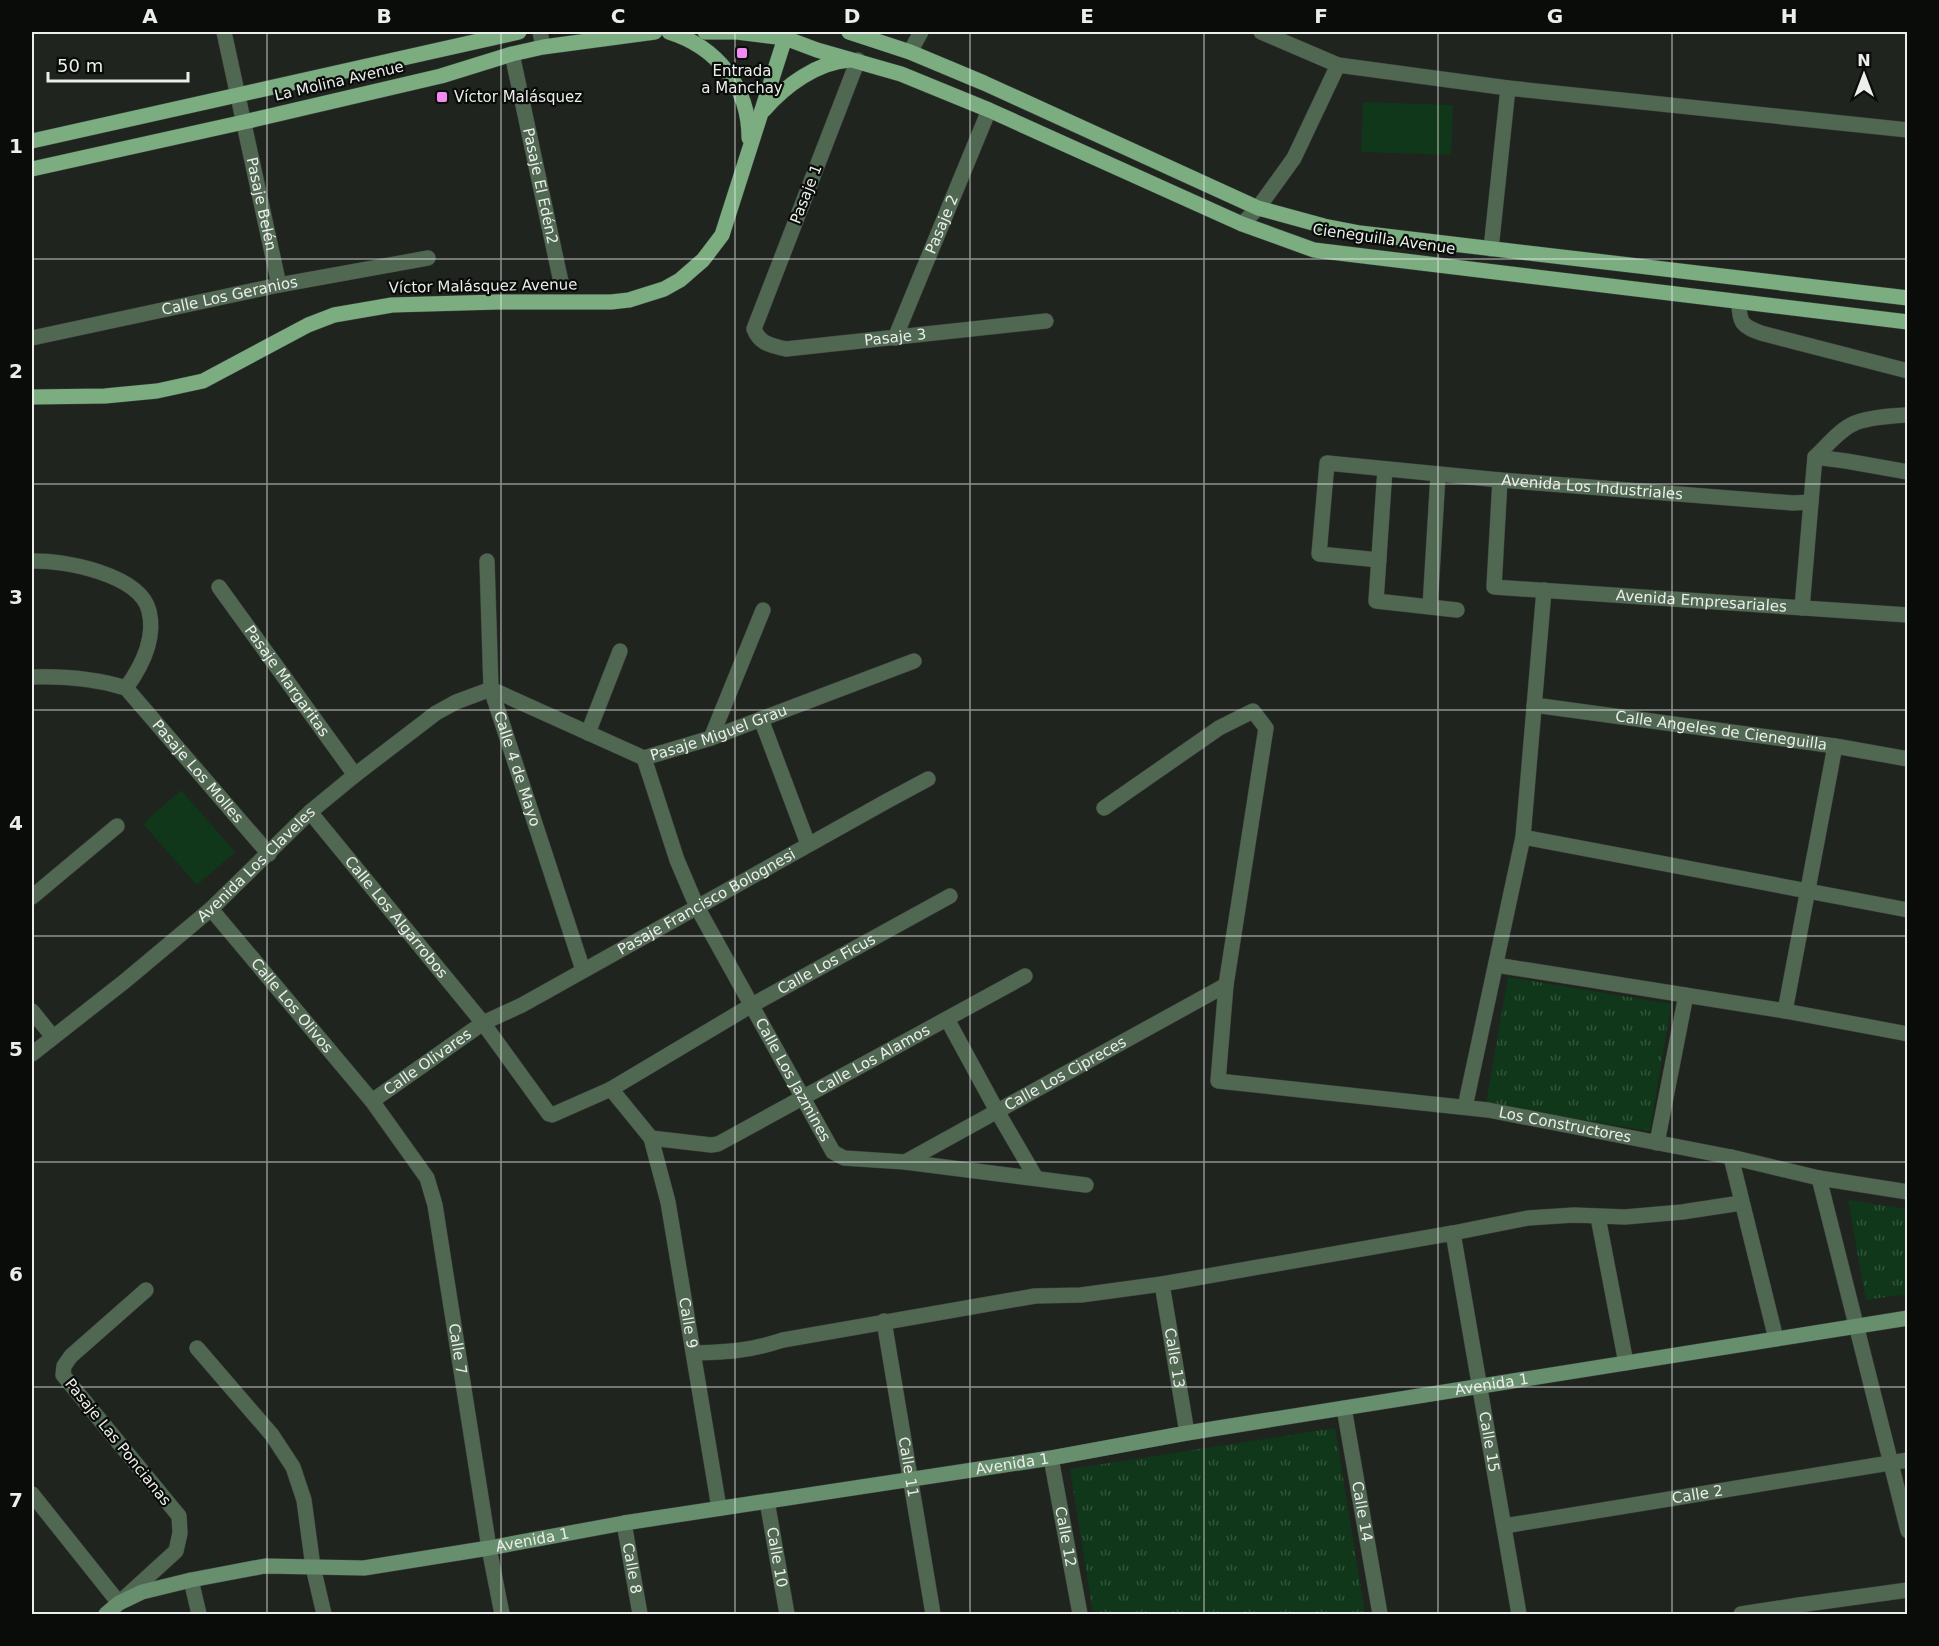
<svg xmlns="http://www.w3.org/2000/svg" width="1939" height="1646" viewBox="0 0 1939 1646" font-family="'DejaVu Sans',sans-serif">
<style>
.grass{fill:#103719}
.park{fill:url(#park-tufts)}
.lines{fill:none;stroke-linecap:round;stroke-linejoin:round}
.street-casing{stroke:#3c403c;stroke-width:16}
.secondary-casing{stroke:#3c403c;stroke-width:16}
.primary-casing{stroke:#3c403c;stroke-width:16}
.street{stroke:#506752;stroke-width:15}
.secondary{stroke:#688f6d;stroke-width:15}
.primary{stroke:#7bad81;stroke-width:15}
.grid{fill:none;stroke:#ebeeeb;stroke-width:1.5;stroke-opacity:0.55}
.poi-dot{fill:#f38af1;stroke:#0a0c0a;stroke-width:2}
.labels{text-anchor:middle;dominant-baseline:central;stroke-width:4.5;stroke-linejoin:round;paint-order:stroke}
.poi-label{font-size:15px;fill:#ebeeeb;stroke:#0a0c0a}
.street-label{font-size:15px;fill:#ebeeeb;stroke:#0a0c0a}
.neatline{fill:none;stroke:#ebeeeb;stroke-width:2}
.grid-label{font-size:20px;text-anchor:middle;font-weight:bold;fill:#ebeeeb}
</style>
<defs>
<pattern id="park-tufts" width="24" height="20" patternUnits="userSpaceOnUse" patternTransform="scale(1.5)"><rect width="24" height="20" fill="#103719"/><path d="M3 7l-1-3M5 7V3M7 7l1-3M15 17l-1-3M17 17v-4M19 17l1-3" fill="none" stroke="#33543b"/></pattern>
</defs>
<rect width="100%" height="100%" fill="#1f241f"/>
<!-- grass -->
<g class="grass">
<path d="M 1363,102 L 1453,105 L 1451,155 L 1361,152 Z"/>
<path d="M 181,790 L 235,852 L 197,885 L 143,824 Z"/>
</g>
<!-- park -->
<g class="park">
<path d="M 1508,977 L 1671,1004 L 1650,1131 L 1486,1104 Z"/>
<path d="M 1848,1200 L 1907,1209 L 1907,1294 L 1866,1300 Z"/>
<path d="M 1335,1428 L 1365,1614 L 1093,1614 L 1070,1469 Z"/>
</g>
<g class="lines">
<!-- street casing -->
<g class="street-casing">
<g id="street">
<path id="s1" d="M 224,32 L 279,285"/>
<path d="M 540,32 L 543,47"/>
<path d="M 1261,32 L 1338,65 L 1508,88 L 1908,130"/>
<path d="M 910,52 L 921,32"/>
<path id="s2" d="M 512,54 L 561,282"/>
<path id="s3" d="M 858,60 L 754,329 C 760,344 770,345 786,349 L 1046,321"/>
<path d="M 1242,224 L 1258,208 L 1294,158 L 1338,65"/>
<path d="M 1491,249 L 1508,88"/>
<path d="M 1739,302 C 1739,323 1742,326 1761,333 L 1908,371"/>
<path id="s4" d="M 32,338 L 279,285 L 428,258"/>
<path id="s5" d="M 895,338 L 989,110"/>
<path d="M 1815,457 C 1827,446 1840,429 1855,423 C 1871,417 1891,416 1908,415"/>
<path d="M 1385,469 L 1376,601 L 1457,610"/>
<path id="s6" d="M 1500,480 L 1494,587 L 1908,615"/>
<path id="s7" d="M 1379,560 L 1319,554 L 1327,463 L 1500,480 L 1793,503 L 1811,502 L 1815,457 L 1846,461 L 1908,472"/>
<path d="M 32,561 C 63,560 140,574 149,611 C 156,639 142,666 126,688"/>
<path id="s8" d="M 487,561 L 491,689 L 583,970"/>
<path id="s9" d="M 219,587 L 355,775"/>
<path d="M 1430,607 L 1438,475"/>
<path d="M 1802,608 L 1811,502"/>
<path d="M 32,677 C 62,676 97,679 126,688"/>
<path id="s10" d="M 126,688 L 269,854"/>
<path id="s11" d="M 1534,705 L 1835,746 L 1908,759"/>
<path d="M 761,719 L 808,844"/>
<path d="M 588,733 L 620,651"/>
<path d="M 711,738 L 763,610"/>
<path id="s12" d="M 644,758 L 677,860 L 697,907 L 833,1152 L 844,1158 L 905,1162 L 1086,1185"/>
<path id="s13" d="M 1104,808 L 1219,728 L 1253,711 L 1266,728 L 1226,985 L 1218,1081 L 1488,1110 L 1731,1157 L 1819,1178 L 1908,1192"/>
<path id="s14" d="M 310,812 L 483,1023 L 549,1114 L 552,1115 L 611,1089 L 651,1138 L 668,1202 L 719,1508"/>
<path d="M 1523,837 L 1908,910"/>
<path d="M 32,897 L 117,826"/>
<path id="s15" d="M 211,909 L 372,1101 L 427,1178 L 435,1205 L 489,1548 L 502,1614"/>
<path d="M 1496,965 L 1785,1011 L 1908,1034"/>
<path d="M 32,1011 L 53,1037"/>
<path d="M 1785,1011 L 1835,746"/>
<path d="M 947,1019 L 997,1111 L 1036,1178"/>
<path id="s16" d="M 32,1054 L 125,981 L 211,909 L 310,812 L 355,775 L 436,713 L 456,702 L 491,689 L 644,758 L 711,738 L 914,661"/>
<path id="s17" d="M 611,1089 L 752,1005 L 950,896"/>
<path id="s18" d="M 372,1101 L 483,1023 L 522,1005 L 887,801 L 928,779"/>
<path d="M 1465,1107 L 1523,837 L 1544,590"/>
<path id="s19" d="M 651,1138 L 711,1145 L 718,1144 L 1025,976"/>
<path d="M 1657,1143 L 1686,995"/>
<path d="M 1731,1157 L 1776,1339"/>
<path id="s20" d="M 905,1162 L 1226,985"/>
<path d="M 1819,1178 L 1908,1531"/>
<path d="M 1598,1217 L 1626,1363"/>
<path id="s21" d="M 1453,1233 L 1519,1614"/>
<path id="s22" d="M 1162,1284 L 1187,1433"/>
<path id="s23" d="M 884,1321 L 933,1614"/>
<path d="M 197,1348 L 272,1435 L 293,1467 L 304,1500 L 313,1567 L 324,1614"/>
<path d="M 694,1353 C 729,1352 749,1351 783,1340 L 1035,1296 L 1081,1295 L 1162,1284 L 1453,1233 L 1528,1218 L 1574,1215 L 1625,1217 L 1682,1212 L 1741,1203"/>
<path id="s24" d="M 1344,1408 L 1380,1614"/>
<path id="s25" d="M 1051,1458 L 1080,1614"/>
<path d="M 32,1494 L 119,1603 L 176,1551 L 180,1533 L 179,1516 L 63,1375 L 64,1366 L 71,1356 L 146,1290"/>
<path id="s26" d="M 767,1501 L 787,1614"/>
<path id="s27" d="M 624,1523 L 640,1614"/>
<path id="s28" d="M 1504,1526 L 1908,1460"/>
<path d="M 191,1580 L 199,1614"/>
<path d="M 1741,1614 L 1799,1605 L 1908,1590"/>
</g>
</g>
<!-- secondary casing -->
<g class="secondary-casing">
<g id="secondary">
<path id="s29" d="M 106,1614 L 119,1603 L 142,1592 L 191,1580 L 265,1566 L 364,1568 L 489,1548 L 624,1523 L 1051,1458 L 1187,1433 L 1908,1318"/>
</g>
</g>
<!-- primary casing -->
<g class="primary-casing">
<g id="primary">
<path d="M 669,32 C 717,47 749,87 749,138"/>
<path d="M 705,32 L 737,32 L 785,38 L 817,50 L 901,74 L 989,110 L 1242,224 L 1314,250 L 1908,322"/>
<path d="M 849,32 L 910,52 L 984,83 L 1258,208 L 1324,226 L 1360,233 L 1908,298"/>
<path d="M 764,110 C 785,86 817,62 850,60"/>
<path d="M 32,141 L 519,32"/>
<path d="M 32,169 L 244,122 L 441,76 L 512,54 L 543,47 L 655,32"/>
<path d="M 32,397 L 105,396 L 157,391 L 203,381 L 308,325 L 334,315 L 392,305 L 498,302 L 611,302 L 629,300 L 664,289 L 680,280 L 703,260 L 722,235 L 785,38"/>
</g>
</g>
<!-- street -->
<use href="#street" class="street"/>
<!-- secondary -->
<use href="#secondary" class="secondary"/>
<!-- primary -->
<use href="#primary" class="primary"/>
</g>
<!-- grid -->
<path class="grid" d="M 267,32 L 267,1614M 501,32 L 501,1614M 735,32 L 735,1614M 970,32 L 970,1614M 1204,32 L 1204,1614M 1438,32 L 1438,1614M 1672,32 L 1672,1614M 32,259 L 1908,259M 32,484 L 1908,484M 32,710 L 1908,710M 32,936 L 1908,936M 32,1162 L 1908,1162M 32,1387 L 1908,1387"/>
<!-- markers -->
<g class="poi-dot">
<rect x="736" y="47" width="12" height="12" rx="3"/>
<rect x="436" y="91" width="12" height="12" rx="3"/>
</g>
<g class="labels">
<!-- poi labels -->
<g class="poi-label">
<text x="742" y="71">Entrada<tspan x="742" dy="17">a Manchay</tspan></text>
<text x="454" y="97" text-anchor="start">Víctor Malásquez</text>
</g>
<!-- street labels -->
<g class="street-label">
<text transform="translate(339 81) rotate(-13)">La Molina Avenue</text>
<text stroke="none"><textPath href="#s2" startOffset="135">Pasaje El Edén2</textPath></text>
<text transform="translate(806 194) rotate(-69)">Pasaje 1</text>
<text stroke="none"><textPath href="#s1" startOffset="176">Pasaje Belén</textPath></text>
<text stroke="none"><textPath href="#s5" startOffset="123">Pasaje 2</textPath></text>
<text transform="translate(1384 239) rotate(8)">Cieneguilla Avenue</text>
<text transform="translate(483 286) rotate(-1)">Víctor Malásquez Avenue</text>
<text stroke="none"><textPath href="#s4" startOffset="202">Calle Los Geranios</textPath></text>
<text stroke="none"><textPath href="#s3" startOffset="438">Pasaje 3</textPath></text>
<text stroke="none"><textPath href="#s7" startOffset="418">Avenida Los Industriales</textPath></text>
<text stroke="none"><textPath href="#s6" startOffset="315">Avenida Empresariales</textPath></text>
<text stroke="none"><textPath href="#s9" startOffset="116">Pasaje Margaritas</textPath></text>
<text stroke="none"><textPath href="#s11" startOffset="189">Calle Angeles de Cieneguilla</textPath></text>
<text stroke="none"><textPath href="#s16" startOffset="836">Pasaje Miguel Grau</textPath></text>
<text stroke="none"><textPath href="#s8" startOffset="212">Calle 4 de Mayo</textPath></text>
<text stroke="none"><textPath href="#s10" startOffset="110">Pasaje Los Molles</textPath></text>
<text stroke="none"><textPath href="#s16" startOffset="294">Avenida Los Claveles</textPath></text>
<text stroke="none"><textPath href="#s18" startOffset="390">Pasaje Francisco Bolognesi</textPath></text>
<text stroke="none"><textPath href="#s14" startOffset="136">Calle Los Algarrobos</textPath></text>
<text stroke="none"><textPath href="#s17" startOffset="249">Calle Los Ficus</textPath></text>
<text stroke="none"><textPath href="#s15" startOffset="126">Calle Los Olivos</textPath></text>
<text stroke="none"><textPath href="#s19" startOffset="244">Calle Los Alamos</textPath></text>
<text stroke="none"><textPath href="#s18" startOffset="68">Calle Olivares</textPath></text>
<text stroke="none"><textPath href="#s20" startOffset="183">Calle Los Cipreces</textPath></text>
<text stroke="none"><textPath href="#s12" startOffset="356">Calle Los Jazmines</textPath></text>
<text stroke="none"><textPath href="#s13" startOffset="906">Los Constructores</textPath></text>
<text stroke="none"><textPath href="#s14" startOffset="705">Calle 9</textPath></text>
<text stroke="none"><textPath href="#s15" startOffset="519">Calle 7</textPath></text>
<text stroke="none"><textPath href="#s22" startOffset="75">Calle 13</textPath></text>
<text stroke="none"><textPath href="#s29" startOffset="1410">Avenida 1</textPath></text>
<text transform="translate(118 1442) rotate(51)">Pasaje Las Poncianas</text>
<text stroke="none"><textPath href="#s21" startOffset="212">Calle 15</textPath></text>
<text stroke="none"><textPath href="#s29" startOffset="924">Avenida 1</textPath></text>
<text stroke="none"><textPath href="#s23" startOffset="148">Calle 11</textPath></text>
<text stroke="none"><textPath href="#s28" startOffset="196">Calle 2</textPath></text>
<text stroke="none"><textPath href="#s24" startOffset="105">Calle 14</textPath></text>
<text stroke="none"><textPath href="#s25" startOffset="80">Calle 12</textPath></text>
<text stroke="none"><textPath href="#s29" startOffset="438">Avenida 1</textPath></text>
<text stroke="none"><textPath href="#s26" startOffset="57">Calle 10</textPath></text>
<text stroke="none"><textPath href="#s27" startOffset="46">Calle 8</textPath></text>
</g>
</g>
<!-- border -->
<rect width="1939" height="1646" fill="none" stroke="#0a0c0a" stroke-width="66"/>
<!-- north arrow -->
<g transform="translate(1864 75)" stroke="#0a0c0a" stroke-width="4.5" paint-order="stroke">
<path d="M0-4.5L10 22L0 15L-10 22Z" fill="#ebeeeb"/>
<text y="-9" font-size="16" font-weight="bold" text-anchor="middle" fill="#ebeeeb">N</text>
</g>
<!-- scale -->
<path d="M48 72v9h140v-9" fill="none" stroke="#ebeeeb" stroke-width="3"/>
<text x="57" y="72" font-size="18" fill="#ebeeeb" stroke="#0a0c0a" stroke-width="4.5" paint-order="stroke">50 m</text>
<rect x="33" y="33" width="1873" height="1580" class="neatline"/>
<g class="grid-label">
<text x="150" y="23">A</text>
<text x="384" y="23">B</text>
<text x="618" y="23">C</text>
<text x="852" y="23">D</text>
<text x="1087" y="23">E</text>
<text x="1321" y="23">F</text>
<text x="1555" y="23">G</text>
<text x="1789" y="23">H</text>
<text x="16" y="153">1</text>
<text x="16" y="378">2</text>
<text x="16" y="604">3</text>
<text x="16" y="830">4</text>
<text x="16" y="1056">5</text>
<text x="16" y="1281">6</text>
<text x="16" y="1507">7</text>
</g>
</svg>
